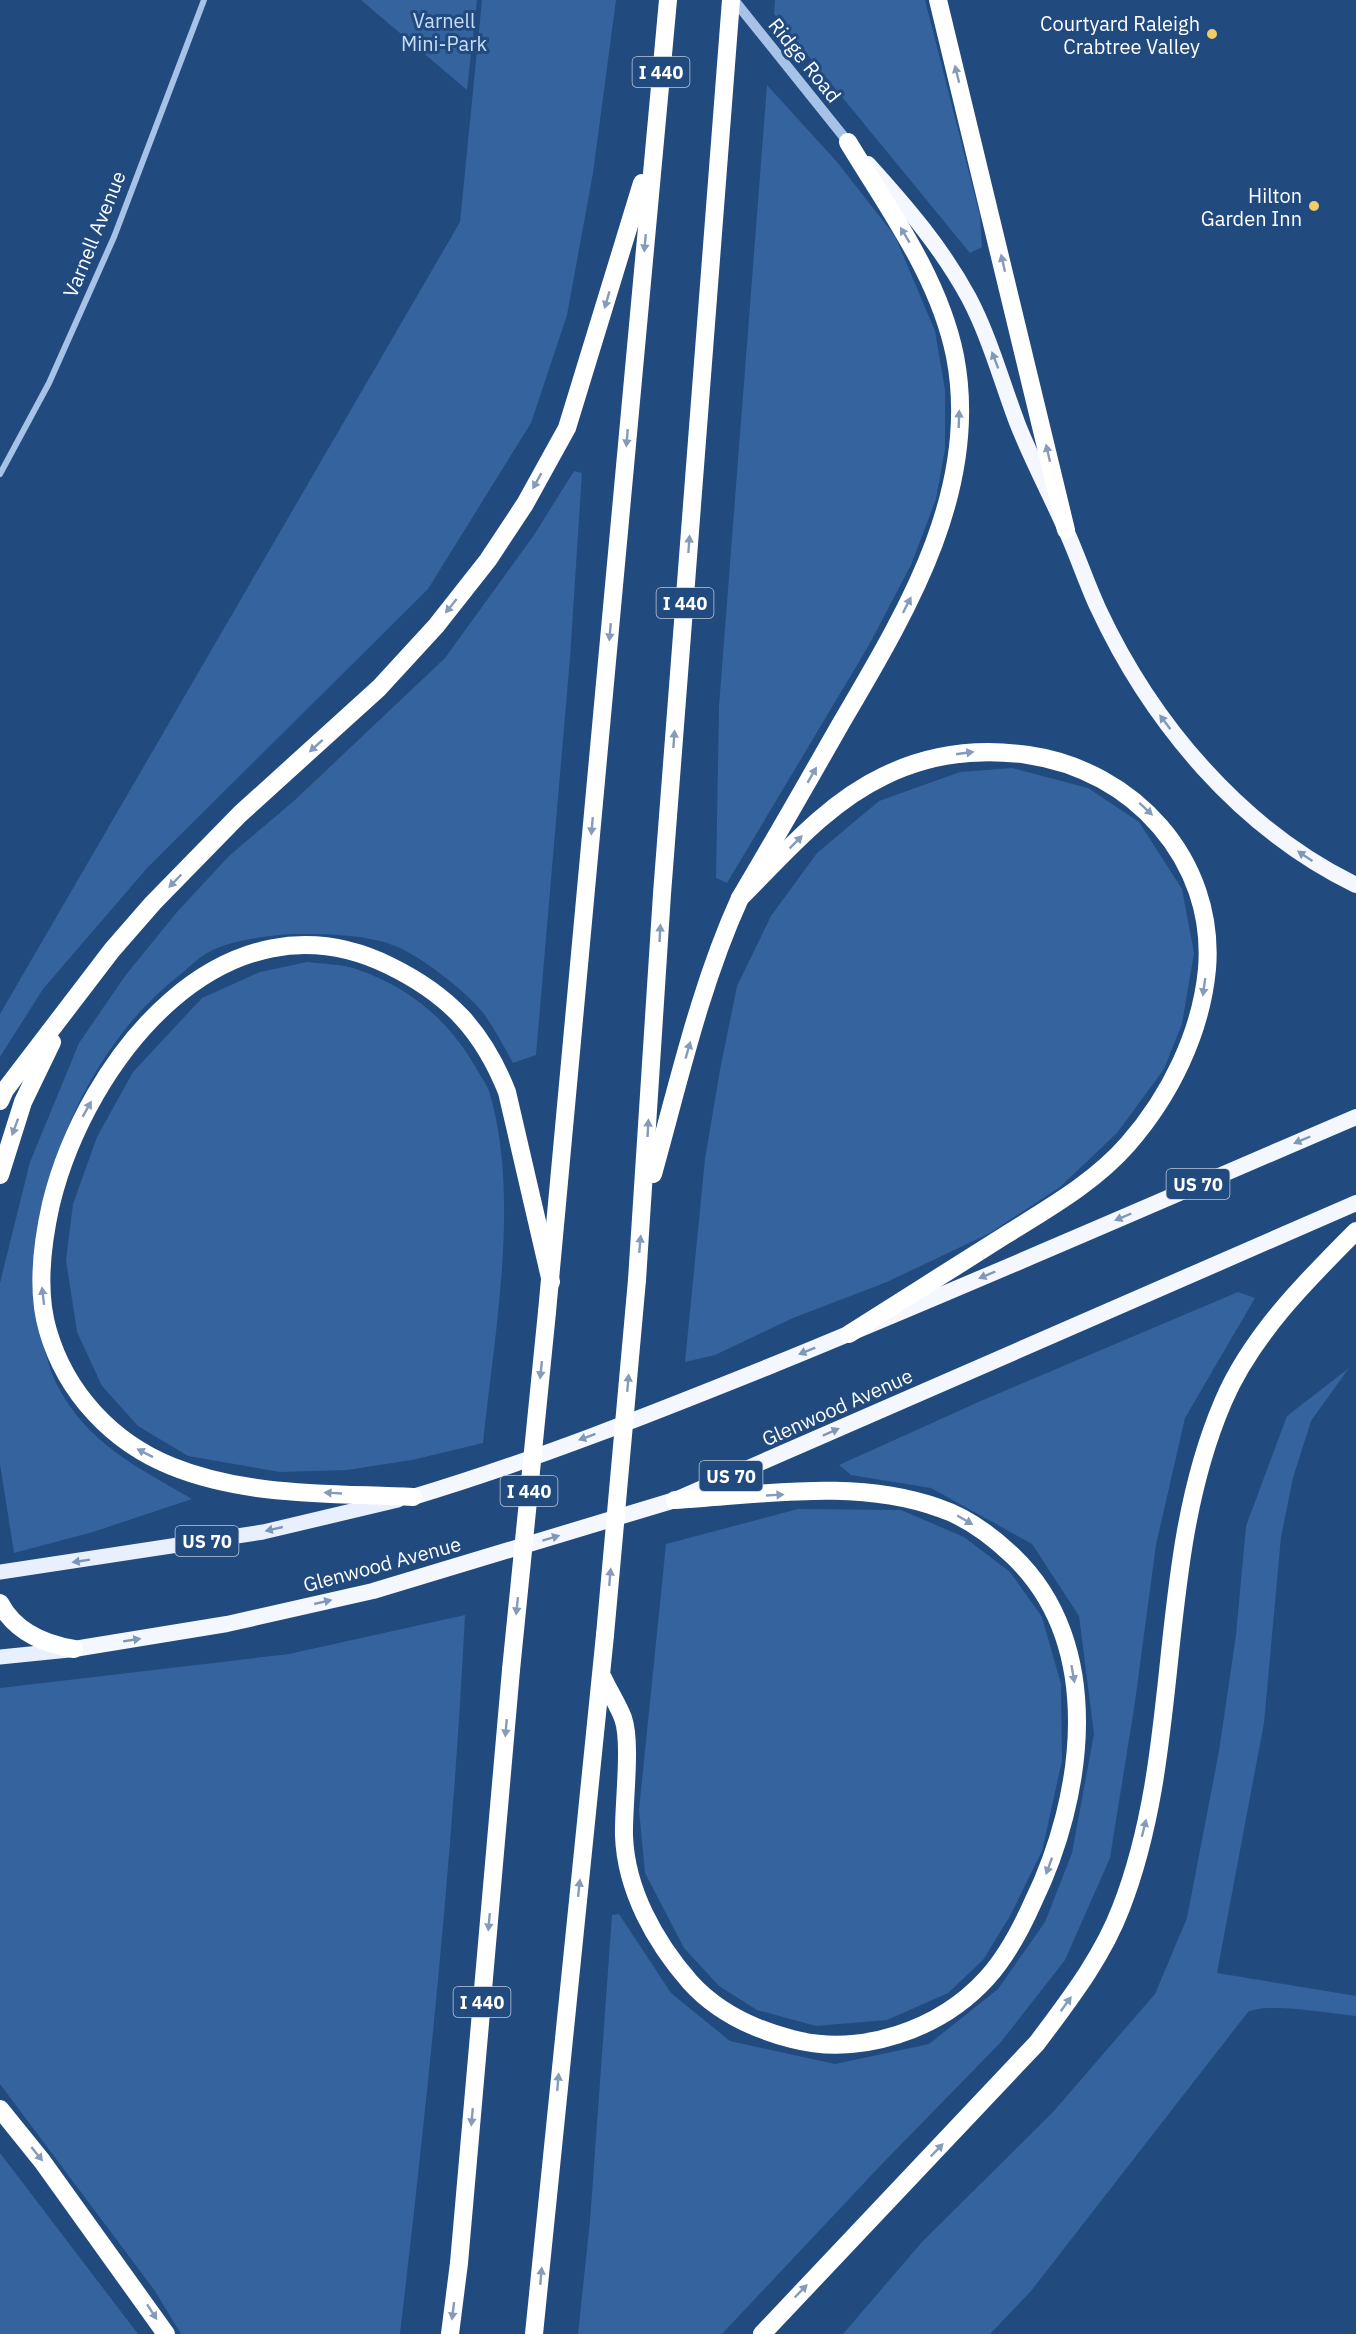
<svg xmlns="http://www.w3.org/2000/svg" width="1356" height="2334" viewBox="0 0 1356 2334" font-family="'IBM Plex Sans',sans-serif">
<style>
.green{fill:#34639d}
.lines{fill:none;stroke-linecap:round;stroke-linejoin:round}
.minor{stroke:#a6c3e7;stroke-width:6}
.tertiary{stroke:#a6c3e7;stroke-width:10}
.primary{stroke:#e8f0fd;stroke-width:15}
.trunk{stroke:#f4f8fe;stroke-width:16}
.motorway{stroke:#fff;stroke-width:18}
.motorway-bridge{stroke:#fff;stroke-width:18}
.oneway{fill:#859bb9}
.oneway2{fill:#8098b8}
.oneway3{fill:#7b95b8}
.poi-dot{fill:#f4cc67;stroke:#214a7f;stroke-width:2}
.labels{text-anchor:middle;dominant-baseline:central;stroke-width:6;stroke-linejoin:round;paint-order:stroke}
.shield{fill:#214a7f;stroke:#bcc9d9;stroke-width:1.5}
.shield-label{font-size:18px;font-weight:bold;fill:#fff}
.park-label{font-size:20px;fill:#c9ddf6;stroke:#214a7f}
.poi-label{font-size:20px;fill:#fff;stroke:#214a7f;text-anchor:end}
.street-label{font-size:20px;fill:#fff;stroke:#214a7f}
</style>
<rect width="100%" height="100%" fill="#214a7f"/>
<!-- green -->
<g class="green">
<path d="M 361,0 L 477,0 L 467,90 Z"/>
<path d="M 482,0 L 616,0 L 593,173 L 567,315 L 531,423 L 428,589 L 148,867 L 43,989 L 0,1057 L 0,1014 L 460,222 Z"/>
<path d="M 775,0 L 925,0 L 980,216 L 982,247 L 970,253 L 774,14 Z"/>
<path d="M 767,85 L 837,162 L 895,236 L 935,331 L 945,390 L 945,449 L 936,499 L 911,565 L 869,645 L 727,883 L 716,878 L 719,706 Z"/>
<path d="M 574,471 L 582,473 L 570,658 L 536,1055 L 513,1063 C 504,1047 495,1029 484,1014 C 467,992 423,958 398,947 C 370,935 331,934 300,934 C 276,934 230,940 209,952 C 197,958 187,970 176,978 C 69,1062 0,1253 56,1383 C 87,1444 136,1466 192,1499 L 93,1532 L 14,1553 L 0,1464 L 0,1283 L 30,1162 L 79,1043 L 125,976 L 177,912 L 229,856 L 296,799 L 445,658 L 534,535 Z"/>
<path d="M 1012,768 L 1088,788 L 1139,822 L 1182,889 L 1194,953 L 1182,1024 L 1164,1069 L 1117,1133 L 1060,1187 L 990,1233 L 887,1282 L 793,1318 L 715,1355 L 685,1362 L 705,1159 L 720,1070 L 737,986 L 771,916 L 817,853 L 879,801 L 960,772 Z"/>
<path d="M 307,962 C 323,964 341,964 356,969 C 408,986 449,1020 476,1068 C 480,1075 486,1083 489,1091 C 521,1196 494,1336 483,1443 L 412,1460 L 347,1470 L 280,1472 L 188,1456 L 138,1426 L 102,1386 L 77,1332 L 66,1260 L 73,1204 L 97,1137 L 133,1072 L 202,998 L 260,972 Z"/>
<path d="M 1238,1292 L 1255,1298 L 1185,1418 L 1156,1545 L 1135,1702 L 1110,1858 L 1065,1960 L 1001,2042 L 881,2165 L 722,2334 L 578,2334 L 590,2221 L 612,1915 L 619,1914 L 671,1993 L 730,2041 L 835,2064 L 929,2044 L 998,1989 L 1045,1922 L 1072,1853 L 1094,1734 L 1079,1616 L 1032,1544 L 931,1488 L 851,1475 L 839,1465 L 983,1400 Z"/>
<path d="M 1349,1368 L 1311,1421 L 1293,1478 L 1281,1537 L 1264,1723 L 1217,1973 L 1356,1996 L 1356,2016 C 1332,2014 1268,2002 1248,2012 L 1031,2291 L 990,2334 L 843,2334 L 922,2242 L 1053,2112 L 1155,1994 L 1187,1918 L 1219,1751 L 1236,1635 L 1246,1526 L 1287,1416 Z"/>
<path d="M 798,1509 L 901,1510 L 964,1537 L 1010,1572 L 1042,1617 L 1061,1684 L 1062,1761 L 1042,1851 L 1010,1916 L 983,1960 L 948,1993 L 887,2020 L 816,2026 L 757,2010 L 719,1986 L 684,1948 L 645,1873 L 639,1810 L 666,1544 Z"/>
<path d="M 465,1615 C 453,1855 428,2095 400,2334 L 181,2334 L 155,2291 L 0,2084 L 0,1688 L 289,1654 Z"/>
<path d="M 0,2153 L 138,2334 L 0,2334 Z"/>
</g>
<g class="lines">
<!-- minor -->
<path class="minor" d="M 0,474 L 49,383 L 114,237 L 204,0"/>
<!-- tertiary -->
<path class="tertiary" d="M 734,0 L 848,142"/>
<!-- primary -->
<g class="primary">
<path d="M 0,1572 L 263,1532 L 398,1500"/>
<path d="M 0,1657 L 69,1650"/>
</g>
<!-- trunk -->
<g class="trunk">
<path d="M 868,164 C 906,206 942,248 969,298 C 990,338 1002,383 1018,425 C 1032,460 1050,494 1065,528 C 1077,554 1086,582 1098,608 C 1152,724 1241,829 1356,885"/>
<path d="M 413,1497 C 533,1461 651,1414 768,1367 C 965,1287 1160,1201 1356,1117"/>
<path d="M 74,1649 L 227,1624 L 373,1591 L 675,1500 L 1356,1203"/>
</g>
<!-- motorway -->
<g class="motorway">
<path d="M 938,0 L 1066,530"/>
<path d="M 740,898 C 784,854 827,803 884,776 C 929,754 979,748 1028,755 C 1133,770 1216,860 1207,969 C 1201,1033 1170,1096 1128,1144 C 1094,1183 1047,1209 1004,1236 C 952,1269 901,1301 849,1334"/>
<path d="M 0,1101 L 5,1090 L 112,950 L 153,903 L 240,814 L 379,688 L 436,626 L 488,560 L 525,504 L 567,428 L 642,183"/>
<path d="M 653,1174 C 679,1081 700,986 740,898 C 774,841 807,783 840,725 C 905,614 981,491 955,356 C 939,277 889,210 848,142"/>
<path d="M 0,1175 L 23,1102 L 52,1042"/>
<path d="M 637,1280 L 662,894 L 731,0"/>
<path d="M 547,1312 L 668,0"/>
<path d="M 413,1497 C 333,1493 247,1497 171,1466 C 112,1442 66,1393 48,1331 C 36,1291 42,1244 51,1204 C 86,1060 224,884 390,966 C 449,995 483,1031 507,1092 L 551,1282"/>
<path d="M 0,1603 C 15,1632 44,1644 74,1649"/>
<path d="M 603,1678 C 609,1691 618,1705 623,1718 C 632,1743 623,1807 624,1836 C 626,1890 655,1942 690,1982 C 717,2012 753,2029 792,2039 C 860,2057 940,2030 987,1978 C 1007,1956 1021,1929 1033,1902 C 1084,1797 1106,1645 1013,1556 C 992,1536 967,1517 939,1508 C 856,1478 761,1495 675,1500"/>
<path d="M 0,2109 L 42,2161 L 166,2334"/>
<path d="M 450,2334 L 459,2263 L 511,1670"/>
<path d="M 534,2334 L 605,1635"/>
<path d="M 762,2334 L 1037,2043 C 1069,2000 1102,1958 1121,1908 C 1184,1746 1154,1563 1223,1402 C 1251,1336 1306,1281 1356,1231"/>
</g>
<!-- motorway-bridge -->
<g class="motorway-bridge">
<path d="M 605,1635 L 637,1280"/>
<path d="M 511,1670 L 547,1312"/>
</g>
</g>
<!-- one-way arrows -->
<defs><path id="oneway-solid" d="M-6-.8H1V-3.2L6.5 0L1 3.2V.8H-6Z" transform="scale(1.5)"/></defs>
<g class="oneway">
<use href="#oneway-solid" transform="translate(957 74) rotate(-104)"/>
<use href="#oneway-solid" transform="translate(905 235) rotate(-121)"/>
<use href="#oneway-solid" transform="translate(645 243) rotate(95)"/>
<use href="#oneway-solid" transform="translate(1003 263) rotate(-103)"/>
<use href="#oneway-solid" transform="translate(607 300) rotate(106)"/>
<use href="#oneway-solid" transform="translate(959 419) rotate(-88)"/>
<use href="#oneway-solid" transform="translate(627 438) rotate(95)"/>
<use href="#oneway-solid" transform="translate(1048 453) rotate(-103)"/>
<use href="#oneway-solid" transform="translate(537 481) rotate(119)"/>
<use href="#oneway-solid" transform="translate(689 544) rotate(-86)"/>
<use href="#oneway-solid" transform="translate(907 605) rotate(-63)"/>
<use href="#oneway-solid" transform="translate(451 606) rotate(129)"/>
<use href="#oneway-solid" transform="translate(610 632) rotate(95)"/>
<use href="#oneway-solid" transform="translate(674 739) rotate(-86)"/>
<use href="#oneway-solid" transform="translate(316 746) rotate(138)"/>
<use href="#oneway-solid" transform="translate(965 753) rotate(-8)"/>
<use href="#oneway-solid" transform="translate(812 775) rotate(-60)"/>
<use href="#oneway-solid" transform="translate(1146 809) rotate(43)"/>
<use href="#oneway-solid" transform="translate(592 826) rotate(95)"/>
<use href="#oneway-solid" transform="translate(796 842) rotate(-45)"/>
<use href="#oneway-solid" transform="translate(175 881) rotate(134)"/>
<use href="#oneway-solid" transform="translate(660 933) rotate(-87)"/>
<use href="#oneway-solid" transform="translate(1204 987) rotate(98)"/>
<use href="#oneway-solid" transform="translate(688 1050) rotate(-74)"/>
<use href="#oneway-solid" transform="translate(87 1109) rotate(-61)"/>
<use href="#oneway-solid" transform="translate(15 1127) rotate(110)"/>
<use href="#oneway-solid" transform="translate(648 1128) rotate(-87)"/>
<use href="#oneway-solid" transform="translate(640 1244) rotate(-85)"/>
<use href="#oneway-solid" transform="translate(43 1296) rotate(-97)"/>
<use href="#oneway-solid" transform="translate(541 1370) rotate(96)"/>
<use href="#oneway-solid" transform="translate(628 1383) rotate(-85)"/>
<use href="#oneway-solid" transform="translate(145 1453) rotate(-153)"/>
<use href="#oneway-solid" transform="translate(333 1493) rotate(-177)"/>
<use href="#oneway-solid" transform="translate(775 1495) rotate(-3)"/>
<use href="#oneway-solid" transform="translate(965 1520) rotate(30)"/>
<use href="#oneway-solid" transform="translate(610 1577) rotate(-85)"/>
<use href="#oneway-solid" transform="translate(517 1606) rotate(96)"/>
<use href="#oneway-solid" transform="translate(1073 1674) rotate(80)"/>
<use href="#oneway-solid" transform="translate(506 1728) rotate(95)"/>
<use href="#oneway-solid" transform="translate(1144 1828) rotate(-76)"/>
<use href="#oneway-solid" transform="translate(1049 1866) rotate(110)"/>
<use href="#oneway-solid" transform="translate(579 1888) rotate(-84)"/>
<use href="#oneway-solid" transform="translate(489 1922) rotate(95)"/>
<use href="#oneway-solid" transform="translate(1066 2004) rotate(-54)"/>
<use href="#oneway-solid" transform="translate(558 2082) rotate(-85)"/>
<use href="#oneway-solid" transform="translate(472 2117) rotate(95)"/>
<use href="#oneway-solid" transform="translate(937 2150) rotate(-46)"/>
<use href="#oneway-solid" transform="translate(37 2154) rotate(51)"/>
<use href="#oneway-solid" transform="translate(541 2276) rotate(-85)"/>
<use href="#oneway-solid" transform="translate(801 2291) rotate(-46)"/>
<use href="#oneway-solid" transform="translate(453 2311) rotate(97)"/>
<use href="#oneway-solid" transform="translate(152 2312) rotate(57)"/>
</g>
<g class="oneway2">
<use href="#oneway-solid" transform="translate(995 360) rotate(-111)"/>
<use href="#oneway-solid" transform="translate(1165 722) rotate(-127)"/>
<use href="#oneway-solid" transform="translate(1305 856) rotate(-146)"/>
<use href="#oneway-solid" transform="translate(1302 1140) rotate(157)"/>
<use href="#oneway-solid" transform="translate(1123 1217) rotate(157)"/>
<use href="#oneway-solid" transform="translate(987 1275) rotate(157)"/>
<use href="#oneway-solid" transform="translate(807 1351) rotate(158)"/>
<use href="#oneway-solid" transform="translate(831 1432) rotate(-24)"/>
<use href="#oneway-solid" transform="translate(587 1437) rotate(160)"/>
<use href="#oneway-solid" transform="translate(551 1538) rotate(-17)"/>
<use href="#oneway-solid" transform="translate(323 1602) rotate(-13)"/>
<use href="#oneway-solid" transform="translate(132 1640) rotate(-9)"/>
</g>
<g class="oneway3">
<use href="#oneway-solid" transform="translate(274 1529) rotate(167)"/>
<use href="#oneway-solid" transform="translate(81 1561) rotate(171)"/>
</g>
<!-- markers -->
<g class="poi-dot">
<circle cx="1212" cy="34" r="6"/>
<circle cx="1314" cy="206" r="6"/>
</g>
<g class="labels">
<!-- shield labels -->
<g class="shield">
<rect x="632.5" y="57" width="57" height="30" rx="4.5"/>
<rect x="656.5" y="588" width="57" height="30" rx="4.5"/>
<rect x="1166.5" y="1169" width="63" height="30" rx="4.5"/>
<rect x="699.5" y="1461" width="63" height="30" rx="4.5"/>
<rect x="500.5" y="1476" width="57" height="30" rx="4.5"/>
<rect x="175.5" y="1526" width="63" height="30" rx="4.5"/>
<rect x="453.5" y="1987" width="57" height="30" rx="4.5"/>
</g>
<g class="shield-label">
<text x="661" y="72">I 440</text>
<text x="685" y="603">I 440</text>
<text x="1198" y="1184">US 70</text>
<text x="731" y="1476">US 70</text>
<text x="529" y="1491">I 440</text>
<text x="207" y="1541">US 70</text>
<text x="482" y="2002">I 440</text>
</g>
<!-- park labels -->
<g class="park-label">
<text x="444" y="20">Varnell<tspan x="444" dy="23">Mini-Park</tspan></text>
</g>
<!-- poi labels -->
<g class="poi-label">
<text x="1200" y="23">Courtyard Raleigh<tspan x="1200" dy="23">Crabtree Valley</tspan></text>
<text x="1302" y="195">Hilton<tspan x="1302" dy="23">Garden Inn</tspan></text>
</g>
<!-- street labels -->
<g class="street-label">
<text transform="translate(805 60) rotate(51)">Ridge Road</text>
<text transform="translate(94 234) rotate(-68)">Varnell Avenue</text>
<text transform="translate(837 1407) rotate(-24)">Glenwood Avenue</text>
<text transform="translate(382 1564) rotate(-15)">Glenwood Avenue</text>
</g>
</g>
</svg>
